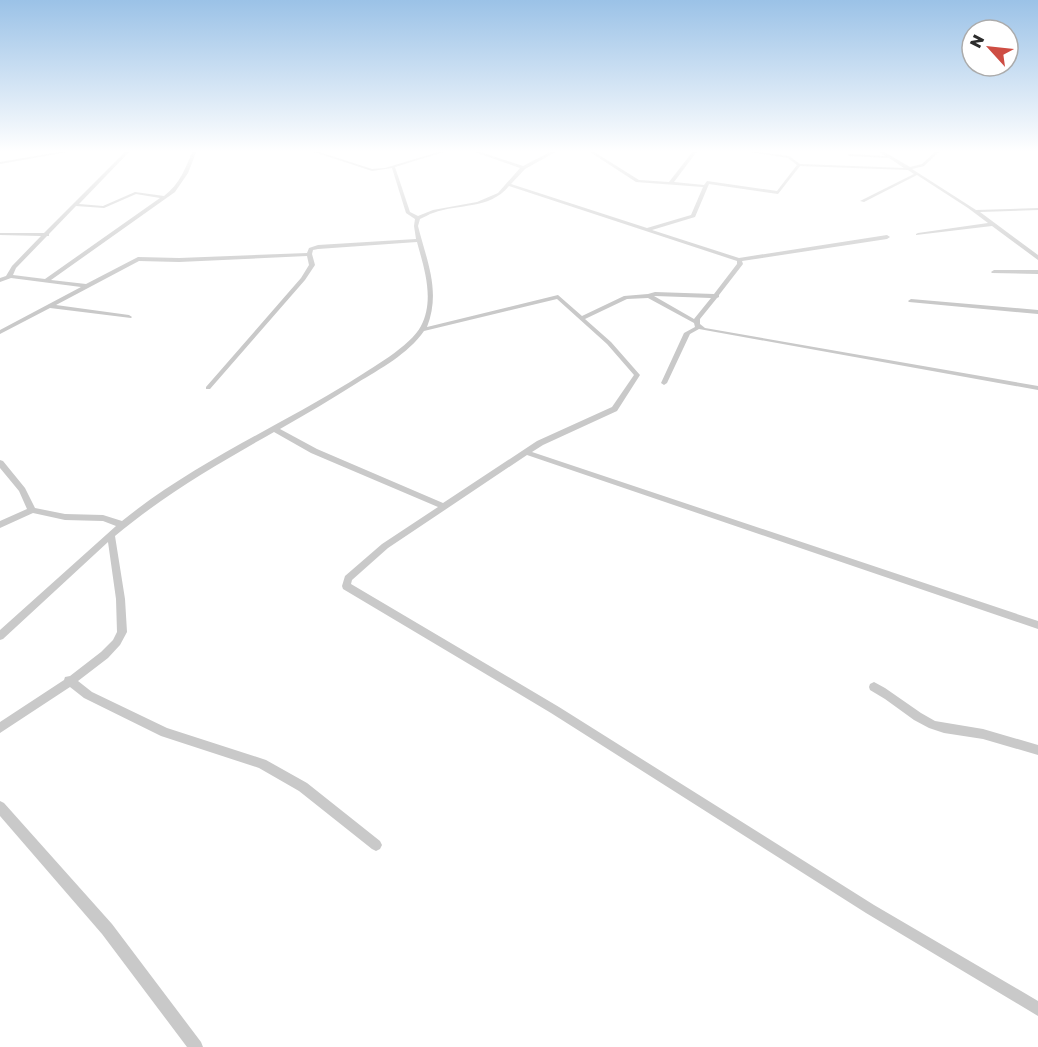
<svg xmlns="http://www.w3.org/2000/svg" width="1038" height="1047" viewBox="0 0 1038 1047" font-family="'Golos Text',sans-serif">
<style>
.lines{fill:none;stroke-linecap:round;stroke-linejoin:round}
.street{fill:#c9c9c9;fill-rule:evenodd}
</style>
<rect width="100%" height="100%" fill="#fff"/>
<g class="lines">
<!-- street -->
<g class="street">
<path d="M 71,150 L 79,150 L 0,164 L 0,162 Z"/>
<path d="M 127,150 L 131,150 L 79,204 L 103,206 L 135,192 L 164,196 C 180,184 186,167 193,150 L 197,150 L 188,173 L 175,192 L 51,280 L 86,284 L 138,257 L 179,258 L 307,253 L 309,248 L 318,245 L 416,239 L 414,226 L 415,219 L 406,213 L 392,168 L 372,171 L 308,150 L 313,150 L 372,169 L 385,168 L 445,150 L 450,150 L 395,167 L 410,212 L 418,216 L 433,210 L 477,202 L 498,193 L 520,168 L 469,150 L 474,150 L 523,166 L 554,150 L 559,150 L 525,169 L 511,184 L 647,228 L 691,215 L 703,187 L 636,182 L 587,150 L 591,150 L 639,180 L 669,182 L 694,150 L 698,150 L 674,182 L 704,185 L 707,181 L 777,191 L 797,165 L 788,158 L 744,151 L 742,150 L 789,156 L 800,164 L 904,168 L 889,158 L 849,156 L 847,155 L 849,154 L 885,156 L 877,150 L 881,150 L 910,167 L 922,164 L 937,150 L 941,150 L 924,166 L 912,169 L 976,210 L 1038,208 L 1038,210 L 980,212 L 1038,255 L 1038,260 L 992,226 L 916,235 L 916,234 L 918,233 L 988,223 L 968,208 L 917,175 L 864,202 L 860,201 L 914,174 L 908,170 L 800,166 L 778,194 L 709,184 L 695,217 L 652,230 L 739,258 L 887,235 L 890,237 L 887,239 L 742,261 L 743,264 L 719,295 L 719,297 L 717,298 L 700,319 L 700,324 L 705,328 L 1038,386 L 1038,390 L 699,329 L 690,334 L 667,383 L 664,385 L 661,383 L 684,333 L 695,327 L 694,323 L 648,298 L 627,299 L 585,319 L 611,342 L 640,375 L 617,411 L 543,445 L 532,452 L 1038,621 L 1038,629 L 527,455 L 388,548 L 352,580 L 351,584 L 559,707 L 874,905 L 1038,1001 L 1038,1016 L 866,913 L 551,713 L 343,589 L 342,586 L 345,576 L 382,544 L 438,507 L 311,453 L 274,432 C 219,463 164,495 115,536 L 125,599 L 127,632 L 120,645 L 108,658 L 78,681 L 92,692 L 167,728 L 266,760 L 307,783 L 380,841 L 382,845 L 380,849 L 376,851 L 372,849 L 299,791 L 259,768 L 161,736 L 84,698 L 70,687 L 0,733 L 0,722 L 64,680 L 65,677 L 70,676 L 101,652 L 113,640 L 117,632 L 116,599 L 108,542 L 3,639 L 0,640 L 0,630 L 116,526 L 103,521 L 65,520 L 33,513 L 0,528 L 0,521 L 27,509 L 19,491 L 0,468 L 0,460 L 3,461 L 25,488 L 35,508 L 65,514 L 103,515 L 122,521 C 191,465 275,428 350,382 C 370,369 411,346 421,326 C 435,299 424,268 417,242 L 318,249 L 313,250 L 312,254 L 315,265 L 305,280 L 210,389 L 206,389 L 206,387 L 301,278 L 309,265 L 307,256 L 179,262 L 139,261 L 56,305 L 129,315 L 132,317 L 131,318 L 50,308 L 0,334 L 0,330 L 81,287 L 11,278 L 0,282 L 0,278 L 6,276 L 12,266 L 41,236 L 0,235 L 0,233 L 44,233 ZM 509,186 L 737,261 L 737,264 L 714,294 L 655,292 L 648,294 L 624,296 L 582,316 L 558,295 L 427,327 C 441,291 427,262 418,226 L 420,219 C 425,217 429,214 433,213 C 460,203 489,210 509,186 ZM 136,194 L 160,198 L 45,279 L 13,275 L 16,268 L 47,236 L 49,236 L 49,234 L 76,206 L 104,208 ZM 654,296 L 655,296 L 711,298 L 694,319 ZM 557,299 L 607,344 L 634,375 L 612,407 L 537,441 L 443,503 L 317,449 L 280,429 C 306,414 332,399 357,383 C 380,369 408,354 424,331 Z"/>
<path d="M 994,270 L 1038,270 L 1038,274 L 992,273 L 991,272 Z"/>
<path d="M 911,299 L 1038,310 L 1038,314 L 909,302 L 908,301 Z"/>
<path d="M 874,682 L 885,688 L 921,713 L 935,721 L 983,729 L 1038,745 L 1038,755 L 983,739 L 944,733 L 929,728 L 914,720 L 885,699 L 870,690 L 869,687 L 870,684 Z"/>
<path d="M 0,801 L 4,803 L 112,924 L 201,1042 L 203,1047 L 187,1047 L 102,934 L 0,816 Z"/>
</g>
</g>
<!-- sky -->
<linearGradient id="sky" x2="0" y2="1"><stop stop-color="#9bc2e7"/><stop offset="0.51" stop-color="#fff"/><stop offset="1" stop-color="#fff" stop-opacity="0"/></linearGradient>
<rect width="1038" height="296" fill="url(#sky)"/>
<!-- north arrow -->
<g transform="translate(990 48) rotate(297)"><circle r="28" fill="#ffffff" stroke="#ababab" stroke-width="1.5"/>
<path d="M0-4.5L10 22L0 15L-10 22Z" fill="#ce4d43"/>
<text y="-9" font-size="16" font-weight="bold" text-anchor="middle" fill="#2c2c2c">N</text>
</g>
</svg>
